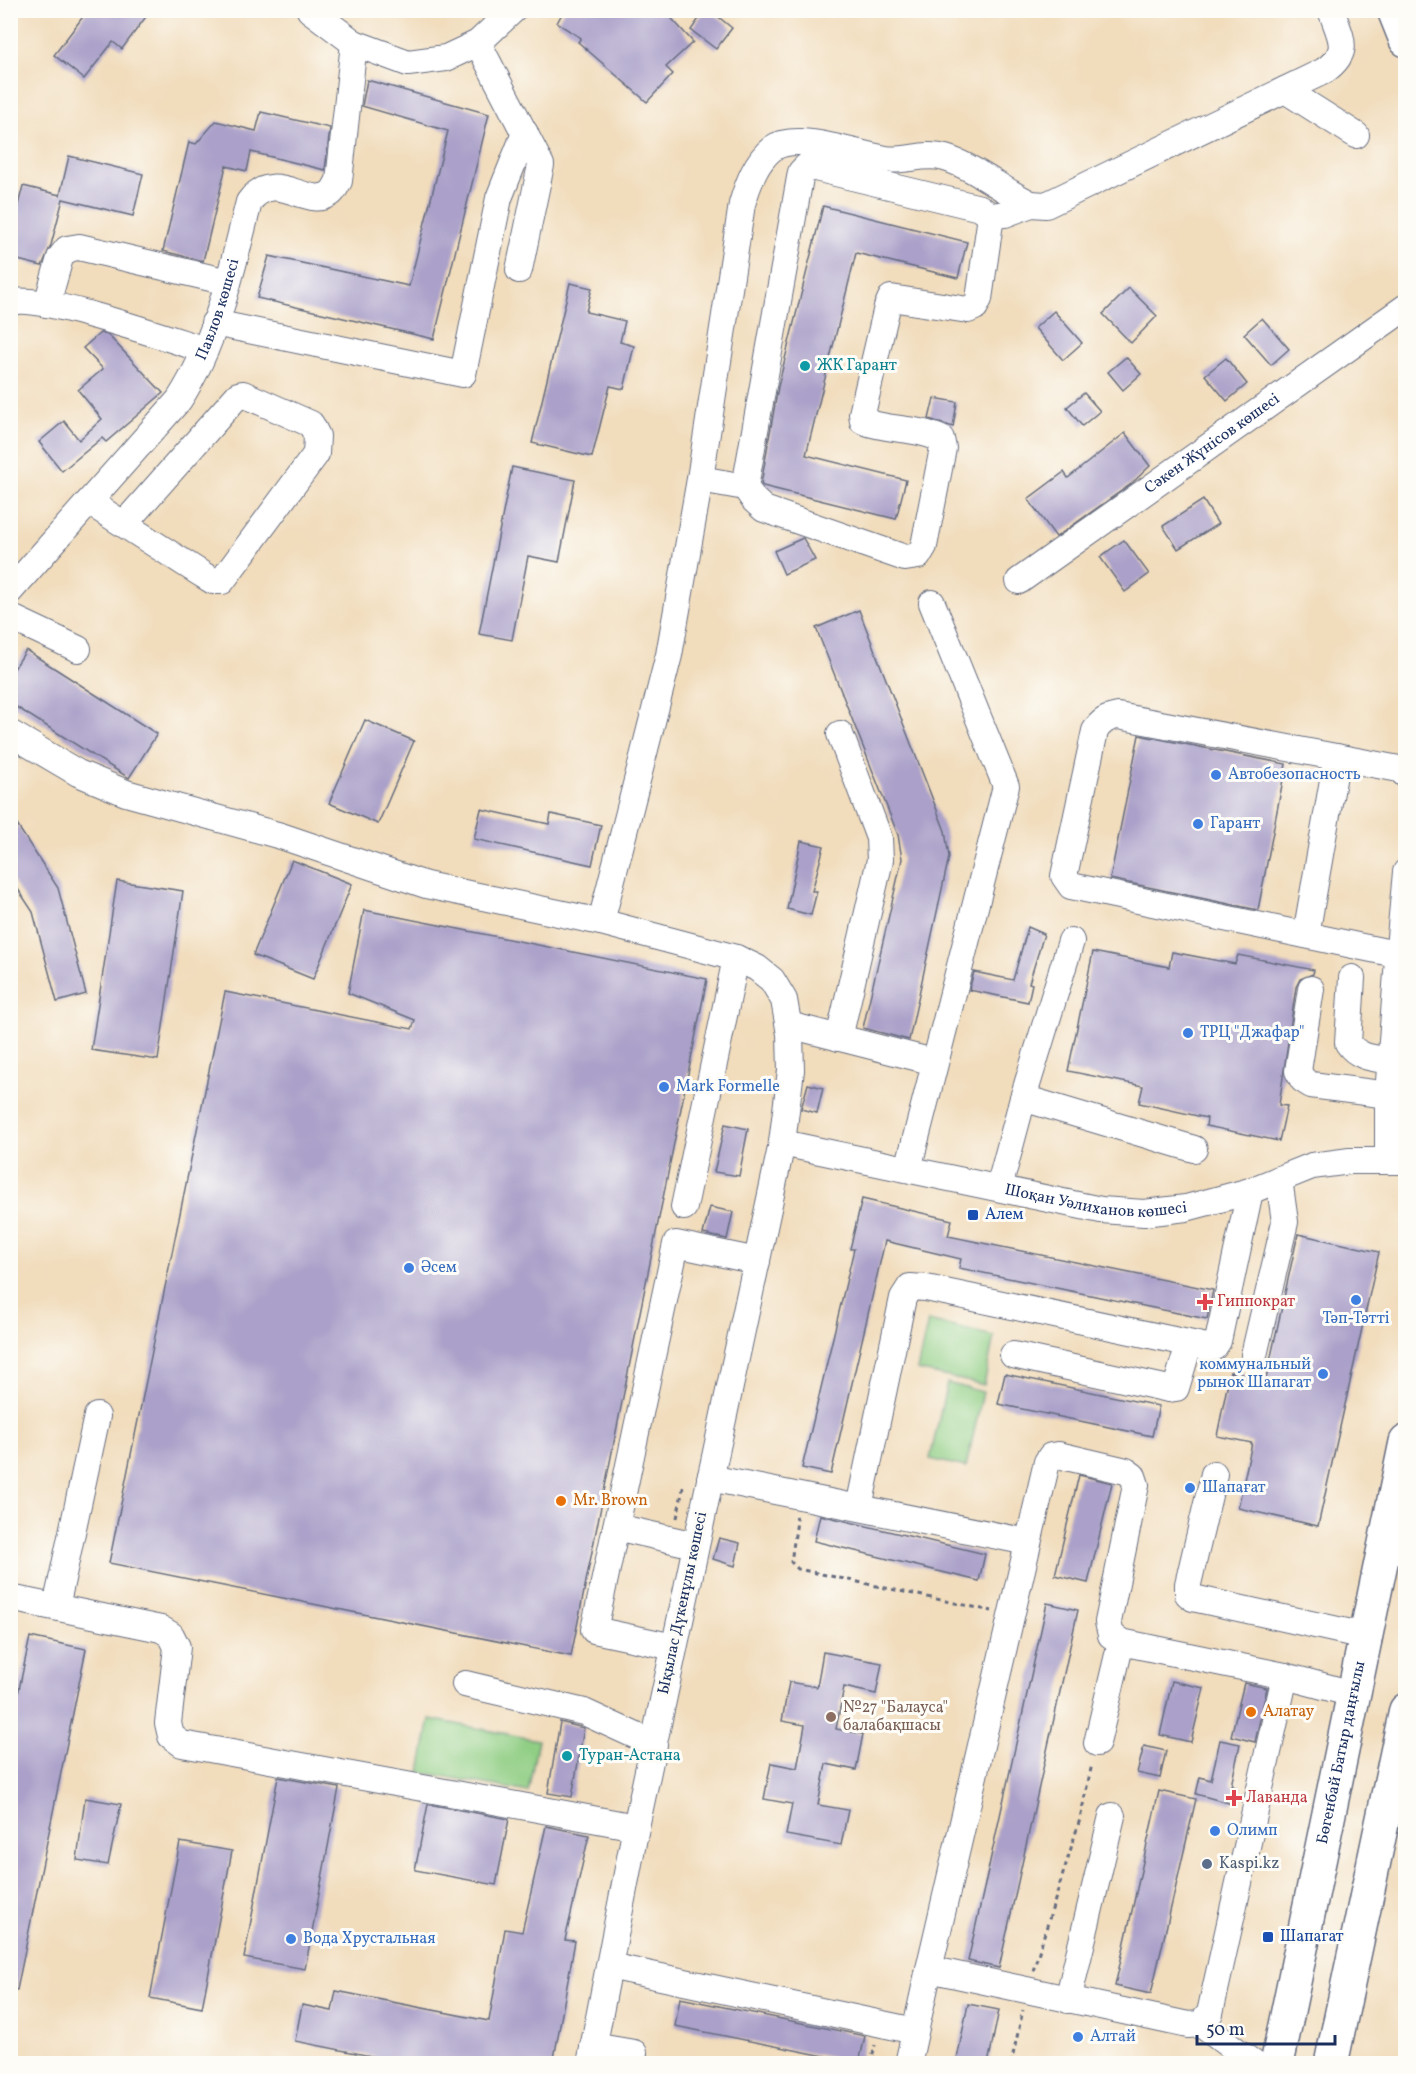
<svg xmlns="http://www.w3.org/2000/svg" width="1416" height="2074" viewBox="0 0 1416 2074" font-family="Vollkorn,serif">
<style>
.green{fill:#90ce84;stroke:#567e71;stroke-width:1.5}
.building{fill:#aaa0c9}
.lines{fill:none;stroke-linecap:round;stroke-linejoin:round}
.minor-casing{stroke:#666c7f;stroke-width:28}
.major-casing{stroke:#666c7f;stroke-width:36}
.path{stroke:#666c7f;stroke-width:3;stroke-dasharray:4.5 4.5;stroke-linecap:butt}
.minor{stroke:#fff;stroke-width:26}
.major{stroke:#fff;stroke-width:33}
.culture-dot{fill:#0f9aa8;stroke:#fdfcf7;stroke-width:2}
.shop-dot{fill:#3f7fe0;stroke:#fdfcf7;stroke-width:2}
.transit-dot{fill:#1a4fb4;stroke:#fdfcf7;stroke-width:2}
.health-dot{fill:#e0444e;stroke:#fdfcf7;stroke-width:2}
.food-dot{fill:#e8710a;stroke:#fdfcf7;stroke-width:2}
.education-dot{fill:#8d6e63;stroke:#fdfcf7;stroke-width:2}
.service-dot{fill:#5c6f8a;stroke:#fdfcf7;stroke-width:2}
.labels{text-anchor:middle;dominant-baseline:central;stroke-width:6;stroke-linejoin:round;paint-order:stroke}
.street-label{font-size:16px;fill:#1b2f5e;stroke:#fdfcf7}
.culture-label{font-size:16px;fill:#0d838f;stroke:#fdfcf7;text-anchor:start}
.shop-label{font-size:16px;fill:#366cbe;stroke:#fdfcf7;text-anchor:start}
.transit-label{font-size:16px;fill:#164399;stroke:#fdfcf7;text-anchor:start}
.health-label{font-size:16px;fill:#be3a42;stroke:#fdfcf7;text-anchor:start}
.food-label{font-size:16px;fill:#c56008;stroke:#fdfcf7;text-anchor:start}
.education-label{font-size:16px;fill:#785e54;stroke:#fdfcf7;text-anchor:start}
.service-label{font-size:16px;fill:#4e5e75;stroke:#fdfcf7;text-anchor:start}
</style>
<rect width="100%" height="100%" fill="#fdfcf7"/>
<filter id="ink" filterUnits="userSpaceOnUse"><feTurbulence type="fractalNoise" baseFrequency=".0167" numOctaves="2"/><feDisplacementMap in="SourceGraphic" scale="12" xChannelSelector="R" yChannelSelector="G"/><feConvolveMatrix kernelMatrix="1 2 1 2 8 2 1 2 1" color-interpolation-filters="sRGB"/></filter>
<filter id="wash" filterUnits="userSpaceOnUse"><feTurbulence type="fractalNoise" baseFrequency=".008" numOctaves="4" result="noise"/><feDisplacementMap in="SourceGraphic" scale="24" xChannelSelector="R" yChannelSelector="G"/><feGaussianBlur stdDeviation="1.35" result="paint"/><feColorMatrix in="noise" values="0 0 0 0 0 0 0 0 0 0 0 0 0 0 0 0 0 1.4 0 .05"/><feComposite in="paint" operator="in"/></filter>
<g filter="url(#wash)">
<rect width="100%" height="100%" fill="#f1dcbb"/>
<!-- green -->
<g class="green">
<path d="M 928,1321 L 994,1336 L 984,1385 L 917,1370 Z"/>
<path d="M 947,1383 L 983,1392 L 966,1467 L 930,1459 Z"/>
<path d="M 430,1719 L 538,1740 L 528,1792 L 420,1772 Z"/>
</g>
<g id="blocks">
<!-- building -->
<g class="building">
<path d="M 88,10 L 151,10 L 122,49 L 113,42 L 84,79 L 54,55 Z"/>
<path d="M 564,10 L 664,10 L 693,42 L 666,67 L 673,74 L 647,102 L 578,42 L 581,38 L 557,23 Z"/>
<path d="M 705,10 L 710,10 L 732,28 L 716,49 L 691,30 Z"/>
<path d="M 367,80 L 489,114 L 434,339 L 257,298 L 269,256 L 409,286 L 448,131 L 362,106 Z"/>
<path d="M 261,112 L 330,128 L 325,170 L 251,152 L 247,171 L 226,166 L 203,261 L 163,251 L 189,142 L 196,144 L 216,121 L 256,131 Z"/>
<path d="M 69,156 L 143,174 L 133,216 L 63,199 L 51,245 L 42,266 L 10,258 L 10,235 L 23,186 L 60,195 Z"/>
<path d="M 823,206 L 967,242 L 958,278 L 856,253 L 806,455 L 906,480 L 896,519 L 763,486 L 761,484 L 778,387 Z"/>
<path d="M 570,283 L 592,288 L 586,312 L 625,321 L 620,342 L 634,346 L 624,389 L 610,386 L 592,457 L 532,443 Z"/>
<path d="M 1129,288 L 1157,316 L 1131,343 L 1103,314 Z"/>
<path d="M 1054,311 L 1082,343 L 1063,360 L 1035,328 Z"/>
<path d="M 1262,318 L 1289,349 L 1271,365 L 1244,334 Z"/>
<path d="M 100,333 L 108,335 L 163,393 L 106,442 L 102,438 L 62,471 L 39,442 L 64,421 L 79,440 L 102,419 L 78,390 L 103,369 L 83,348 Z"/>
<path d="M 1126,357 L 1141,374 L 1123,390 L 1108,372 Z"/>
<path d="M 1226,358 L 1247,384 L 1227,401 L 1205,375 Z"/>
<path d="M 1084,393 L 1100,411 L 1082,426 L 1067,407 Z"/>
<path d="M 934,398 L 957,402 L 953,427 L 929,419 Z"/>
<path d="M 1125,433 L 1150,466 L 1131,484 L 1056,537 L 1028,499 L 1064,472 L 1068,478 Z"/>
<path d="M 512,467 L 575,480 L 559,562 L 528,556 L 512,640 L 479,634 Z"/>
<path d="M 1203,500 L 1218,524 L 1178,549 L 1163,526 Z"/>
<path d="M 803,538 L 815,560 L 784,574 L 774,551 Z"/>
<path d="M 1124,540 L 1149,574 L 1125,592 L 1100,557 Z"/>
<path d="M 859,610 L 945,831 L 949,857 L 909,1040 L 863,1028 L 902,859 L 898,835 L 816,628 Z"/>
<path d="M 26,650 L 157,734 L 129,778 L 10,703 L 10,675 Z"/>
<path d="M 365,720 L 414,741 L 378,824 L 329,803 Z"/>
<path d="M 1139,735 L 1286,764 L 1258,910 L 1110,879 Z"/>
<path d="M 481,809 L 549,824 L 551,814 L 601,825 L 592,865 L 474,839 Z"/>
<path d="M 10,814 L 58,888 L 86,994 L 57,1002 L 33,912 L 10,877 Z"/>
<path d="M 801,841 L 824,846 L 812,891 L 817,891 L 811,915 L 787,909 Z"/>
<path d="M 292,860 L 352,884 L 313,979 L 253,955 Z"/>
<path d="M 117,881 L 183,891 L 158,1060 L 91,1050 Z"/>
<path d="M 364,910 L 707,979 L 571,1656 L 109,1563 L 225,992 L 412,1029 L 415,1020 L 348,993 Z"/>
<path d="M 1028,927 L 1044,934 L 1029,983 L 1032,984 L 1028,1002 L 969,990 L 974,972 L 1013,980 Z"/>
<path d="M 1093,952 L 1169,967 L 1172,952 L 1235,964 L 1238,955 L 1314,970 L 1313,974 L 1300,979 L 1296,987 L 1279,1105 L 1287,1106 L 1279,1141 L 1206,1126 L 1207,1118 L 1139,1103 L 1143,1086 L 1068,1071 Z"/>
<path d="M 808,1084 L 823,1088 L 817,1113 L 801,1109 Z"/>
<path d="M 725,1124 L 748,1129 L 739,1176 L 714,1172 Z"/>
<path d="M 862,1199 L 952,1220 L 948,1236 L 1213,1290 L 1207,1319 L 959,1268 L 961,1259 L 885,1241 L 831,1474 L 802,1468 L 854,1249 L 850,1249 Z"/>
<path d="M 710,1207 L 733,1212 L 727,1239 L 703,1234 Z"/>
<path d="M 1298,1234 L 1379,1252 L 1318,1526 L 1238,1508 L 1252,1443 L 1217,1436 L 1230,1372 L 1266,1379 Z"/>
<path d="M 1005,1374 L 1159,1406 L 1152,1436 L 998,1404 Z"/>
<path d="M 1079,1475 L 1112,1483 L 1088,1583 L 1055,1575 Z"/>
<path d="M 820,1515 L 985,1554 L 979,1581 L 814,1541 Z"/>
<path d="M 719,1538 L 740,1543 L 735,1566 L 713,1559 Z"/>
<path d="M 1047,1603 L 1078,1610 L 999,1968 L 968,1961 Z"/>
<path d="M 30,1637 L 86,1649 L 17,1990 L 10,1989 L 10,1732 Z"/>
<path d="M 823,1652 L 882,1663 L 876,1694 L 844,1687 L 836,1729 L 863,1734 L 856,1770 L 826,1764 L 818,1805 L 848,1810 L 841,1845 L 786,1835 L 792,1804 L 764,1799 L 771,1763 L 797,1768 L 805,1725 L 782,1721 L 789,1682 L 817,1687 Z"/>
<path d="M 1172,1681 L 1204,1688 L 1191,1742 L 1160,1735 Z"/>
<path d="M 1244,1683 L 1267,1688 L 1255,1742 L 1231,1736 Z"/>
<path d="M 560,1722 L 584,1728 L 572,1797 L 548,1793 Z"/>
<path d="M 1220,1740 L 1240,1744 L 1231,1786 L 1236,1787 L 1232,1804 L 1196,1794 L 1200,1777 L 1211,1780 Z"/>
<path d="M 1144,1746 L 1166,1751 L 1160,1778 L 1137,1773 Z"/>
<path d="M 278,1777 L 339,1788 L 305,1969 L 244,1958 Z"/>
<path d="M 1159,1791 L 1196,1799 L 1151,1994 L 1115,1986 Z"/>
<path d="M 85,1798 L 121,1804 L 108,1865 L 77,1860 Z"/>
<path d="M 428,1804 L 509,1819 L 496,1885 L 415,1870 Z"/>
<path d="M 546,1826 L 589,1835 L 565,1940 L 575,1941 L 553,2064 L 411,2064 L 295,2041 L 302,2005 L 332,2011 L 336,1991 L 489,2021 L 505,1929 L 522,1932 Z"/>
<path d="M 180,1842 L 232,1851 L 202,2008 L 150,1998 Z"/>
<path d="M 680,1998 L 865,2036 L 859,2063 L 675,2026 Z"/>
<path d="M 968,2004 L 999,2010 L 988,2064 L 956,2064 Z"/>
</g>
</g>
</g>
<g filter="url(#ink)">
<use href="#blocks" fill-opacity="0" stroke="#666c7f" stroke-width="1.5"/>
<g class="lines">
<!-- minor casing -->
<g class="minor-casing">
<g id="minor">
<path d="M 310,10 L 354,43 L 408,63 L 446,58 L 478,43 L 513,10"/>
<path d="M 478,43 L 541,165 L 519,270"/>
<path d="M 1285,90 L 1356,135"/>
<path d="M 991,216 L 979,299 L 975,307 L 968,310 L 891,298 L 887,307 L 862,414 L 863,421 C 888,431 917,427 941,439 L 943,448 L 924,546 L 918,556 L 905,558 L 764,509 L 754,500 L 745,487 L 801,172 L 807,166 L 980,208 L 991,216 L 1005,214 L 1031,204"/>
<path d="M 10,303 C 34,292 173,340 205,350"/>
<path d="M 47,304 L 60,258 L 67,249 L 79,247 L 228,282"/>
<path d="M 214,323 L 463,374 L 499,198 L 525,133"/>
<path d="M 700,479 L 745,487"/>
<path d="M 89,502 L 200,573 L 213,581 L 222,581 L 316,454 L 317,436 L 311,424 L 243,394 L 238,395 L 124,524"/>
<path id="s1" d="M 1019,581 L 1406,307"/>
<path id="s2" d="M 10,591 L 179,400 C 217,341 232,269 249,202 C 275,166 308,211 331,193 C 334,191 337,184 339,181 L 354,43"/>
<path d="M 10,617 L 78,649"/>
<path d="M 10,733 L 78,773 L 126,793 L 281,836 L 426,885 L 601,922 L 736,958 L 757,968 L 772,980 L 784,1000 L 790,1034 L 791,1070 L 782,1143 L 636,1827 L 590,2064"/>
<path d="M 601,922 L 669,655 L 700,479 L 742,204 C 748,184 756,161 773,148 C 798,131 858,155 886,159 C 905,162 925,152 945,158 C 975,167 1003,191 1031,204 L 1046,205 L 1324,71 C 1352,51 1341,39 1331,10"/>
<path d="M 1306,935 L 1337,757"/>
<path d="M 1398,959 L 1406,872"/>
<path d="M 1352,978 L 1348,1043 C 1358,1058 1374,1058 1391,1061"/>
<path d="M 1311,989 L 1298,1071 L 1303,1080 L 1311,1085 L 1388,1095"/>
<path d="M 789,1025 L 934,1062"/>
<path d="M 839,1038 L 880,860 L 879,838 L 840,734"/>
<path d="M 1023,1098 L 1194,1149"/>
<path id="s3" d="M 782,1143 L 1101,1210 L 1144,1213 L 1186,1208 L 1250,1191 L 1312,1166 L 1350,1161 L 1403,1161"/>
<path d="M 1388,1160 L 1388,1095 L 1398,959 L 1391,953 L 1071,886 L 1064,876 L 1095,731 C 1101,721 1107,718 1118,716 L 1399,769 L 1406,775"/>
<path d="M 908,1169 L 1006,786 L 932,603"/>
<path d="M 999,1188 L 1023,1098 L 1071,941"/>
<path d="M 684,1207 L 736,958"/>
<path d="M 1013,1355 L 1169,1389 L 1176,1388 L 1189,1344"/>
<path d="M 1254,1355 L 1285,1222 L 1279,1179"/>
<path d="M 1214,1474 L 1188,1584 L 1188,1594 L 1193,1598 L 1365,1636"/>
<path d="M 710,1478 L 1028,1542"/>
<path d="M 859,1507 L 903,1298 L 910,1287 L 926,1288 L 1207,1347 L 1214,1347 L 1218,1341 L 1250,1191"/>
<path d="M 616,1527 L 695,1545"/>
<path d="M 10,1598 L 161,1629 L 171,1635 L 177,1647 L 168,1723 L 171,1736 L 182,1744 L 636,1827"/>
<path d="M 56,1607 L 97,1416"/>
<path d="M 674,1647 L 594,1630 L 676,1244 L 757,1261"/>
<path d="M 465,1684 L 584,1712 L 654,1744"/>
<path d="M 1097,1743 L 1121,1642"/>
<path d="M 609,1966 L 915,2031"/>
<path d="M 929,1969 L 1047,1462 L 1051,1456 L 1058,1455 L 1126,1471 L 1133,1476 L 1136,1485 L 1108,1622 L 1111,1635 L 1121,1642 L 1285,1676 L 1353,1694"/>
<path d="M 1068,2000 L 1112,1816"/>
<path d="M 1201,2024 L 1254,2064"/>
<path d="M 593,2046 L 634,2053 L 632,2064"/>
<path d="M 908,2064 L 929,1969 L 1188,2025 L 1201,2024 L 1210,2013 L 1285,1676"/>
</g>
</g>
<!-- major casing -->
<g class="major-casing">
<g id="major">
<path d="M 1394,10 L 1406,40"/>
<path id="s4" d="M 1277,2064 L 1406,1442"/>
<path d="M 1331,2064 L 1406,1710"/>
</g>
</g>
<!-- path -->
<g class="path">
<path d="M 795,1516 L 797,1521 L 791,1562 L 798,1569 L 992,1611"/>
<path d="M 677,1518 L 683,1488 L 688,1489"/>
<path d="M 1033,1971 L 1080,1819 L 1092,1764"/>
<path d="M 871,2064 L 875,2045"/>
<path d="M 1011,2064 L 1023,2010"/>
</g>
<!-- minor -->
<use href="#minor" class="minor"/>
<!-- major -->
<use href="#major" class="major"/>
</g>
</g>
<!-- markers -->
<g class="culture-dot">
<circle cx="805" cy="366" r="6"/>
<circle cx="567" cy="1756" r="6"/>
</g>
<g class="shop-dot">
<circle cx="1216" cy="775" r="6"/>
<circle cx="1198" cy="824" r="6"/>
<circle cx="1188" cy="1033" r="6"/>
<circle cx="664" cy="1087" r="6"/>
<circle cx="409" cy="1268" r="6"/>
<circle cx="1356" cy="1300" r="6"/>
<circle cx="1323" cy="1374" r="6"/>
<circle cx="1190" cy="1488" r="6"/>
<circle cx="1215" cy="1831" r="6"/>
<circle cx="291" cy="1939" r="6"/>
<circle cx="1078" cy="2037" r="6"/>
</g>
<g class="transit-dot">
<rect x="967" y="1209" width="12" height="12" rx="3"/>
<rect x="1262" y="1931" width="12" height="12" rx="3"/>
</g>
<g class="health-dot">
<path d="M1202 1293h6v6h6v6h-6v6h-6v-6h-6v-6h6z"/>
<path d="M1231 1789h6v6h6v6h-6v6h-6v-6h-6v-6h6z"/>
</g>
<g class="food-dot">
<circle cx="561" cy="1501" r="6"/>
<circle cx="1251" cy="1712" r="6"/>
</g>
<circle class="education-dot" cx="831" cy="1717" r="6"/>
<circle class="service-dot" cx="1207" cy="1864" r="6"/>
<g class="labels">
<!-- street labels -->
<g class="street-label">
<text stroke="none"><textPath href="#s2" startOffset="354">Павлов көшесі</textPath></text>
<text stroke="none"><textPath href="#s1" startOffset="237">Сәкен Жүнісов көшесі</textPath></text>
<text stroke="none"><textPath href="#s3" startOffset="320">Шоқан Уәлиханов көшесі</textPath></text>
<text transform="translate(683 1603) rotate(-78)">Ықылас Дүкенұлы көшесі</text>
<text stroke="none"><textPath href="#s4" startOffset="318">Бөгенбай Батыр даңғылы</textPath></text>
</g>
<!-- culture labels -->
<g class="culture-label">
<text x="817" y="366">ЖК Гарант</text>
<text x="579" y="1756">Туран-Астана</text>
</g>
<!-- shop labels -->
<g class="shop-label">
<text x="1228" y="775">Автобезопасность</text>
<text x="1210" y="824">Гарант</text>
<text x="1200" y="1033">ТРЦ "Джафар"</text>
<text x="676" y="1087">Mark Formelle</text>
<text x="421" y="1268">Әсем</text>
<text x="1356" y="1319" text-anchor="middle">Тәп-Тәтті</text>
<text x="1311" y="1365" text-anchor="end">коммунальный<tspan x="1311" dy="18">рынок Шапагат</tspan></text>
<text x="1202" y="1488">Шапағат</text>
<text x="1227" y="1831">Олимп</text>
<text x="303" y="1939">Вода Хрустальная</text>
<text x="1090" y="2037">Алтай</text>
</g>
<!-- transit labels -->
<g class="transit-label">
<text x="985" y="1215">Алем</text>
<text x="1280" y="1937">Шапагат</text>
</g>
<!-- health labels -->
<g class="health-label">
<text x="1217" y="1302">Гиппократ</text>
<text x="1246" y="1798">Лаванда</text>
</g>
<!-- food labels -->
<g class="food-label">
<text x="573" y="1501">Mr. Brown</text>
<text x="1263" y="1712">Алатау</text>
</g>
<!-- education labels -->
<g class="education-label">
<text x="843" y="1708">№27 "Балауса"<tspan x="843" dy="18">балабақшасы</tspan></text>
</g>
<!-- service labels -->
<g class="service-label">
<text x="1219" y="1864">Kaspi.kz</text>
</g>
</g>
<!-- margin -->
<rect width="1416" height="2074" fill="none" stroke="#fdfcf7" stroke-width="36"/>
<!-- scale -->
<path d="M1197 2035v9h138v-9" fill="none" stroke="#1b2f5e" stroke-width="3"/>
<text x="1206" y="2035" font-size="18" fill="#1b2f5e" stroke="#fdfcf7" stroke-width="4.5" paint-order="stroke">50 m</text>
</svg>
